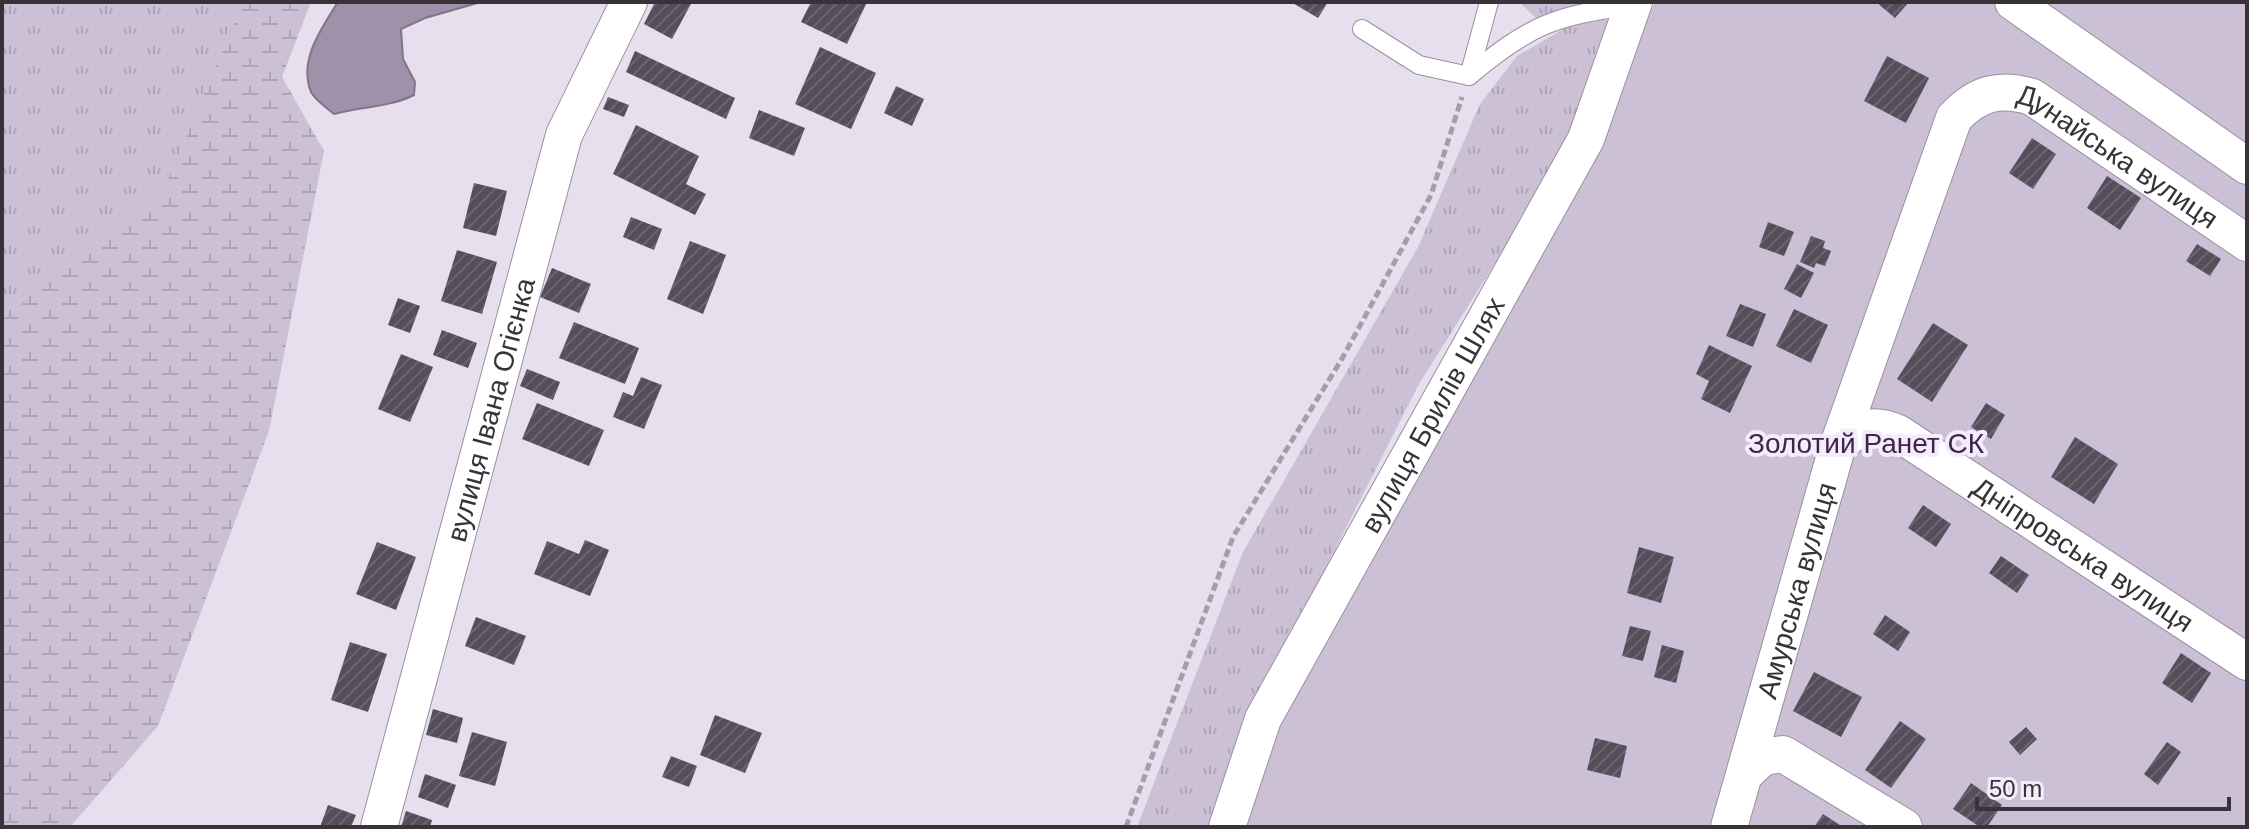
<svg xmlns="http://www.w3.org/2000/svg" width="2249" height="829" viewBox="0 0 2249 829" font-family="Helvetica,sans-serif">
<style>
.grass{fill:url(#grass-tufts)}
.wetland{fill:url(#wetland-marsh)}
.garden{fill:#ccc0d6}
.water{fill:#a091ab;stroke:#807589;stroke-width:2}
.building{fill:url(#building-hatch)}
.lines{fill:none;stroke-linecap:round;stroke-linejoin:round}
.service-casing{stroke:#98909f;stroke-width:20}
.minor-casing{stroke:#98909f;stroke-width:38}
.path{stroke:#a49daa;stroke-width:5;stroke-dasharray:8 4;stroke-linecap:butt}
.service{stroke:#fff;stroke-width:18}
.minor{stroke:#fff;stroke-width:36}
.labels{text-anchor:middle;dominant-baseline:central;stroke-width:8;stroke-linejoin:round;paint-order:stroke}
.street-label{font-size:28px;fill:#373339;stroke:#f4ebfb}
.park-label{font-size:28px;fill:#3d254c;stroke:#f4ebfb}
</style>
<defs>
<pattern id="grass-tufts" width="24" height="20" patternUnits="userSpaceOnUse" patternTransform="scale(2)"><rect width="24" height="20" fill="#ccc0d6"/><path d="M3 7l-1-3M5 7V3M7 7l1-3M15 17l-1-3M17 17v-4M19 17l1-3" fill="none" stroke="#b0a5b8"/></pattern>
<pattern id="wetland-marsh" width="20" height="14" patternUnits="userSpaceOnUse" patternTransform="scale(2)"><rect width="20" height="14" fill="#ccc0d6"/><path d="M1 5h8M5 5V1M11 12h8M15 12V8" fill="none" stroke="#b0a5b8"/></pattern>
<pattern id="building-hatch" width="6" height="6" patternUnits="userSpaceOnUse" patternTransform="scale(2)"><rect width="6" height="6" fill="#554e5b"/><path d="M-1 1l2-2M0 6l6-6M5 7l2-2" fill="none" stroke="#6b6570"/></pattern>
</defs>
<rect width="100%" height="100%" fill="#e7deee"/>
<!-- grass -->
<g class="grass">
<path d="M 2,2 L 243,2 L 163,192 L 2,315 Z"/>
<path d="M 1519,2 L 1589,2 L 1536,18 Z"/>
<path d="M 1600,15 L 1611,23 L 1582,125 L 1419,384 L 1256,705 L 1207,827 L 1137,827 L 1243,552 L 1418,247 L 1480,104 L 1517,56 L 1572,24 Z"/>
</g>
<!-- wetland -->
<path class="wetland" d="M 243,2 L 311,2 L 282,77 L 324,151 L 269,431 L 158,726 L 70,827 L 2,827 L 2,315 L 163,191 Z"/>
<!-- garden -->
<path class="garden" d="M 1655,2 L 2247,2 L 2247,827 L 1240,827 L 1277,717 L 1617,92 Z"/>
<!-- water -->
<path class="water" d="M 338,2 L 481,2 L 425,18 L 401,29 L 403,59 L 415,82 L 414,95 C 388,108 362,106 334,114 C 327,108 315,100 311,92 C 298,60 322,28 338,2 Z"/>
<!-- building -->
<g class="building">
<path d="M 655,2 L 692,2 L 672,39 L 644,24 Z"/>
<path d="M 811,2 L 867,2 L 847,44 L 801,22 Z"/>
<path d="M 1291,2 L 1328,2 L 1318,18 Z"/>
<path d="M 1876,2 L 1909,2 L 1895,18 Z"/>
<path d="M 820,47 L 876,73 L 851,129 L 795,104 Z"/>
<path d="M 635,51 L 735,98 L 726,119 L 626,72 Z"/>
<path d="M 1887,56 L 1929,78 L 1906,123 L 1864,101 Z"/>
<path d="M 896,86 L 924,99 L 912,126 L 884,113 Z"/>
<path d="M 608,97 L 629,105 L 624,117 L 603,109 Z"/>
<path d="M 759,110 L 805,128 L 794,156 L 749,138 Z"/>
<path d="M 636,125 L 699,156 L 686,184 L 706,194 L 695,215 L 613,174 Z"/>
<path d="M 2032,138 L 2056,154 L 2033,189 L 2009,173 Z"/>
<path d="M 2107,176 L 2141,198 L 2120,230 L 2087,208 Z"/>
<path d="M 474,183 L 507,191 L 496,236 L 463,228 Z"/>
<path d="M 631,217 L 662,229 L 654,250 L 623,237 Z"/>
<path d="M 1768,222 L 1794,232 L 1784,256 L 1759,247 Z"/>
<path d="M 1811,236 L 1825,241 L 1823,248 L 1831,251 L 1825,266 L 1816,263 L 1814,268 L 1800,262 Z"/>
<path d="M 690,241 L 726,255 L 703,314 L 667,299 Z"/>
<path d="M 2197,244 L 2221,259 L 2210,276 L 2186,261 Z"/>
<path d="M 457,250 L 497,262 L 482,314 L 441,301 Z"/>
<path d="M 1797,264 L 1814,273 L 1801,298 L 1784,289 Z"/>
<path d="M 552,268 L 591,284 L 579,313 L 540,297 Z"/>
<path d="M 398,298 L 420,306 L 410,333 L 388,325 Z"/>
<path d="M 1740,304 L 1766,314 L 1753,347 L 1726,336 Z"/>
<path d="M 1794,309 L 1828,325 L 1811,363 L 1776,346 Z"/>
<path d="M 574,322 L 639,348 L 625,384 L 559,358 Z"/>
<path d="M 1933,323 L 1968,345 L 1932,402 L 1897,379 Z"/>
<path d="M 442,330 L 477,343 L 468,368 L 433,355 Z"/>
<path d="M 1709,345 L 1752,366 L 1730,413 L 1701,399 L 1709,381 L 1696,374 Z"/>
<path d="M 401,354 L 433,367 L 410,422 L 378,409 Z"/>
<path d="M 527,369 L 560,382 L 553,400 L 520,386 Z"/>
<path d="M 641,377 L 662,385 L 644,429 L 613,417 L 623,392 L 633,396 Z"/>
<path d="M 537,403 L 604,430 L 589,466 L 522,439 Z"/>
<path d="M 1986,403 L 2005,415 L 1991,439 L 1971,427 Z"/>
<path d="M 2075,437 L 2118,464 L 2094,504 L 2051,477 Z"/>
<path d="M 1923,505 L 1951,524 L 1936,547 L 1908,528 Z"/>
<path d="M 585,540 L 609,550 L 590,596 L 534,574 L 547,541 L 579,554 Z"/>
<path d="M 377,542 L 416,557 L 396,610 L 356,594 Z"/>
<path d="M 1639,547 L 1674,557 L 1661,603 L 1627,593 Z"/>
<path d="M 2001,556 L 2029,575 L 2017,593 L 1989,573 Z"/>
<path d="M 1885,615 L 1910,632 L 1898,651 L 1873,634 Z"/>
<path d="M 476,617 L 526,636 L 514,665 L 465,646 Z"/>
<path d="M 1630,626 L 1651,631 L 1643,661 L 1622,656 Z"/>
<path d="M 350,642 L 387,654 L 368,712 L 331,700 Z"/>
<path d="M 1662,645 L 1684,651 L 1676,683 L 1654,677 Z"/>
<path d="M 2181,653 L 2211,673 L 2192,703 L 2162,683 Z"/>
<path d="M 1814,672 L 1862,697 L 1841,737 L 1793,711 Z"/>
<path d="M 433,709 L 463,718 L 457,743 L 426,735 Z"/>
<path d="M 715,715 L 762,733 L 745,773 L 700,755 Z"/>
<path d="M 1900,721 L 1926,739 L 1891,788 L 1865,770 Z"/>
<path d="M 2026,727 L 2037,739 L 2020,755 L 2009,742 Z"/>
<path d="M 472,732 L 507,742 L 495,786 L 459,776 Z"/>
<path d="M 1595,738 L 1627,746 L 1620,778 L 1587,770 Z"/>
<path d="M 2167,742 L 2181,752 L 2158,785 L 2144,774 Z"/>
<path d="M 671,756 L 697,766 L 689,787 L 662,777 Z"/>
<path d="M 425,774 L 456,785 L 448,808 L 418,797 Z"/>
<path d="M 1971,783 L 2002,805 L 1987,827 L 1980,827 L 1953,809 Z"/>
<path d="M 328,805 L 356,815 L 351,827 L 320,827 Z"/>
<path d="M 406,811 L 432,820 L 430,827 L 401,827 Z"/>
<path d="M 1823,814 L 1843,827 L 1814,827 Z"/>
</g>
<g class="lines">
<!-- service casing -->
<g class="service-casing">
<g id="service">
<path d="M 1362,29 L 1419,65 L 1469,76 C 1528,26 1557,14 1632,6"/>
<path d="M 1469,76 L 1489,2"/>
</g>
</g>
<!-- minor casing -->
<g class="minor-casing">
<g id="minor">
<path d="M 2013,2 L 2247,166"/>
<path id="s1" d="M 1837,448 C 1854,427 1873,422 1898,433 L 2247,662"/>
<path d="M 1744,775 L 1763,757 L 1783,754 L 1904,827"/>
<path id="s2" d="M 379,827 L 564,135 L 629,2"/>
<path id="s3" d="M 1227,827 L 1263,719 L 1586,139 L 1634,2"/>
<path id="s4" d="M 1729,827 L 1837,448 L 1954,118 C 1977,93 2000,87 2032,97 L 2247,243"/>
</g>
</g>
<!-- path -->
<path class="path" d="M 1126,827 L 1233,537 L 1343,357 L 1431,195 L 1462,97"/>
<!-- service -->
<use href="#service" class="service"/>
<!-- minor -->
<use href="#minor" class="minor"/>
</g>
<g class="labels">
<!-- street labels -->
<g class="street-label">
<text stroke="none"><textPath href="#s4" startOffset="934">Дунайська вулиця</textPath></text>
<text stroke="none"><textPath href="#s2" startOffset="432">вулиця Івана Огієнка</textPath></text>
<text stroke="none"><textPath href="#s3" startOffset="462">вулиця Брилів Шлях</textPath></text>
<text stroke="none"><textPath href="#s1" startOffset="290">Дніпровська вулиця</textPath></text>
<text stroke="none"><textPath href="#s4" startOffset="246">Амурська вулиця</textPath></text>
</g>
<!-- park labels -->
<g class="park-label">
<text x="1866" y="443">Золотий Ранет СК</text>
</g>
</g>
<!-- border -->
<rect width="2249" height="829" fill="none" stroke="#373339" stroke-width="8"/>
<!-- scale -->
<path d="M1977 797v12h252v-12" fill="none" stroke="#373339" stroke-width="4"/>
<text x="1989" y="797" font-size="24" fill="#373339" stroke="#f4ebfb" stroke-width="6" paint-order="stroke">50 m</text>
</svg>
